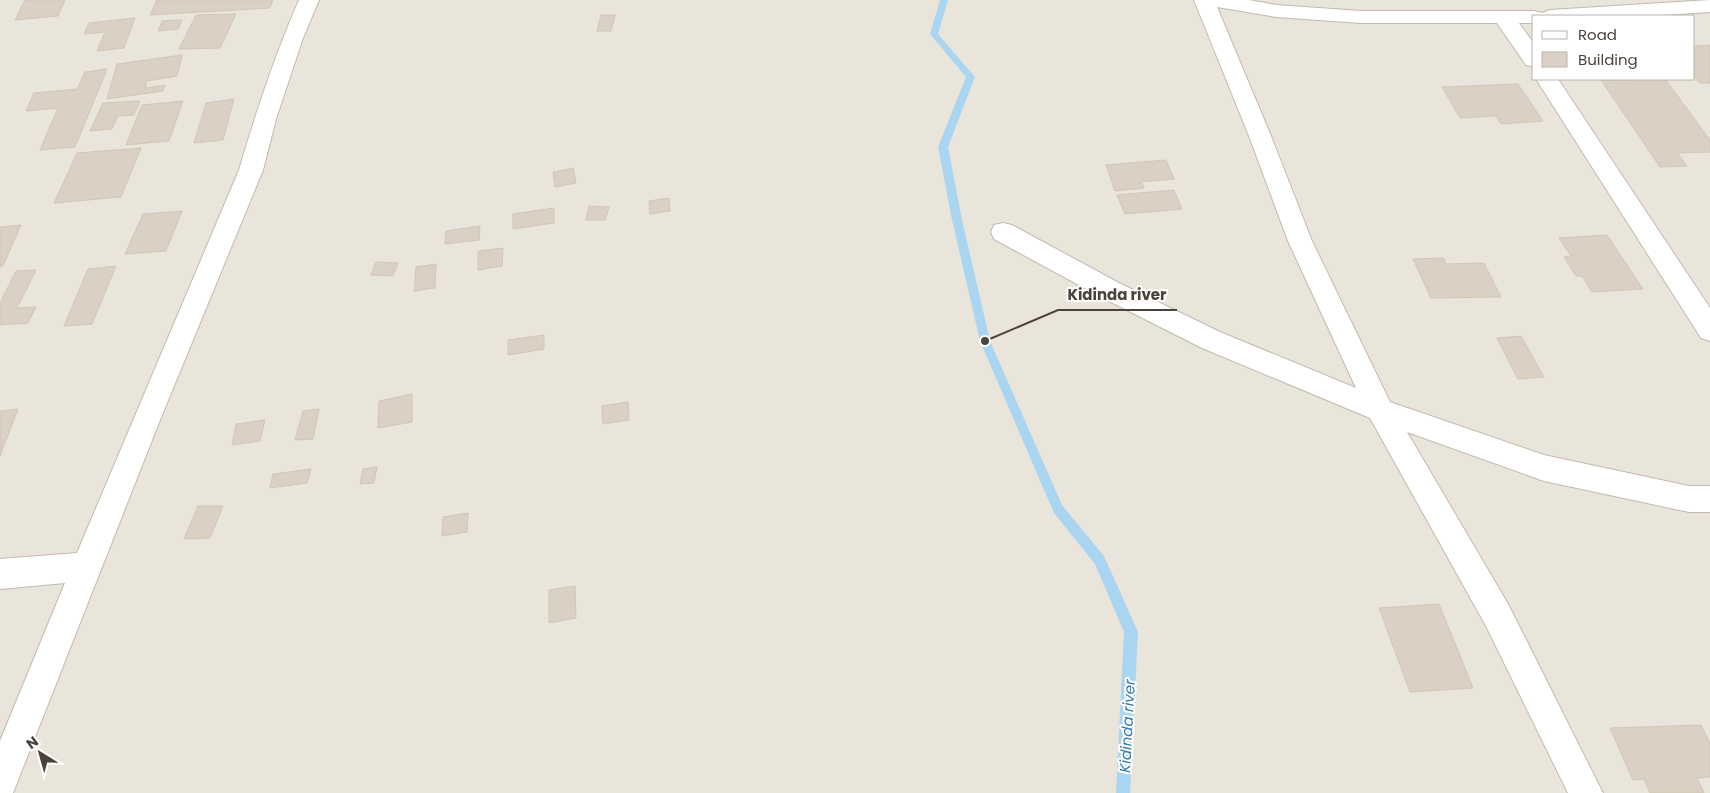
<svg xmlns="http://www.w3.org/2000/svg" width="1710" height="793" viewBox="0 0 1710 793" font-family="Poppins,sans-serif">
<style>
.residential{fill:#eae5da;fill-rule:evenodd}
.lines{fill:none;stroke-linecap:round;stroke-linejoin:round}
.stream{fill:#aad5f1;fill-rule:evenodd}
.building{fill:#dad1c4;stroke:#d2c6b4}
.street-casing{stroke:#c2baae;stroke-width:2}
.street{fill:#fff;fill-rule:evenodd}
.labels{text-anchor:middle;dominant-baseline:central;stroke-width:4;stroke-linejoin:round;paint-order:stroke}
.water-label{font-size:15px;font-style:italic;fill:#2f7baf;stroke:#fff}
.leader{fill:none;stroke:#4b4339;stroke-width:2}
.callout-dot{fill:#4b4339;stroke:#fff;stroke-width:2}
.callout-label{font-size:15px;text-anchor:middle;font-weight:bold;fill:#4b4339;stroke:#fff;stroke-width:4;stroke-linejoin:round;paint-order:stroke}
</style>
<rect width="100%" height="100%" fill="#f6f3ec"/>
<!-- residential -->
<path class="residential" d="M 0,0 L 1710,0 L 1710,793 L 0,793 ZM 1534,16 L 1694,16 L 1694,79 L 1534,79 Z"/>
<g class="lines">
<!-- stream -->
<path class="stream" d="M 940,0 L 948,0 L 938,34 L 975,77 L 948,147 L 962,220 L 990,341 L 1062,505 L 1104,556 L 1138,632 L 1130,793 L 1116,793 L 1124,632 L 1095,564 L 1054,513 L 980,341 L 952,220 L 938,147 L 966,77 L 930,34 Z"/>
</g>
<!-- building -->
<g class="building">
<path d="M 25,0 L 65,0 L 58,16 L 15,20 Z"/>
<path d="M 157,0 L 273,0 L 270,8 L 150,15 Z"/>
<path d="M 236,14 L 220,48 L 179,49 L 196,15 Z"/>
<path d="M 601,15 L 615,15 L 611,31 L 597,31 Z"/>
<path d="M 135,18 L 124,48 L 97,51 L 105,32 L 84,34 L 89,23 Z"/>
<path d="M 182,20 L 178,29 L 158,31 L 162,21 Z"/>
<path d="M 1710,45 L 1710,83 L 1699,83 L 1694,76 L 1694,46 Z"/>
<path d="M 182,55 L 177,76 L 147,81 L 145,88 L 165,85 L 163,91 L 107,99 L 117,64 Z"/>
<path d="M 107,69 L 75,147 L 40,150 L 58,108 L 26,111 L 34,93 L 77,89 L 85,72 Z"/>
<path d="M 1665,79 L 1710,140 L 1710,152 L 1677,153 L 1687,166 L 1660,167 L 1601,80 Z"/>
<path d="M 1518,84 L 1543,121 L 1501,124 L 1496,116 L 1460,118 L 1442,87 Z"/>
<path d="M 234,99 L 223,140 L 194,143 L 206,103 Z"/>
<path d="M 140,101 L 134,115 L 118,116 L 112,129 L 90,131 L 103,103 Z"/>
<path d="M 183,101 L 169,141 L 126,145 L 142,105 Z"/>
<path d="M 141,148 L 121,197 L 54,203 L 77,153 Z"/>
<path d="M 1166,160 L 1174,179 L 1141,182 L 1144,188 L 1115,191 L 1106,165 Z"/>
<path d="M 573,168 L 576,183 L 555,187 L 553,172 Z"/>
<path d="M 1174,190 L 1182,209 L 1125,214 L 1117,195 Z"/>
<path d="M 669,198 L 670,211 L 650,214 L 649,201 Z"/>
<path d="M 589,206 L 609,207 L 605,220 L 586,220 Z"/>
<path d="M 554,208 L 554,223 L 513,229 L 513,214 Z"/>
<path d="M 182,211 L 166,251 L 125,254 L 143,214 Z"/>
<path d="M 21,225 L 3,266 L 0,267 L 0,227 Z"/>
<path d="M 480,226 L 479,240 L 445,244 L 446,231 Z"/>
<path d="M 1607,235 L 1643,289 L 1592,292 L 1582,276 L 1576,276 L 1564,257 L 1571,256 L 1559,238 Z"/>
<path d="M 503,248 L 502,266 L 478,270 L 478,251 Z"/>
<path d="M 1444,258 L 1446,264 L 1484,263 L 1501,297 L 1431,298 L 1413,259 Z"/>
<path d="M 376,262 L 398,263 L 393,276 L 371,275 Z"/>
<path d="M 436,264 L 435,288 L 414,291 L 416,267 Z"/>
<path d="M 116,266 L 92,324 L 64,326 L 88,269 Z"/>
<path d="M 36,270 L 17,308 L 36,307 L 28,323 L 0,325 L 0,303 L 16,271 Z"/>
<path d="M 544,335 L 544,349 L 508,355 L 508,340 Z"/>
<path d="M 1521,336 L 1544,377 L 1518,379 L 1497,338 Z"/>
<path d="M 412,394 L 412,422 L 378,428 L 379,401 Z"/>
<path d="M 628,402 L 629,420 L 603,424 L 602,406 Z"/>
<path d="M 18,409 L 0,456 L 0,411 Z"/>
<path d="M 319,409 L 313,439 L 295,440 L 303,411 Z"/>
<path d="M 265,420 L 260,441 L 232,445 L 236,424 Z"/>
<path d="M 377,467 L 374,483 L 360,484 L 363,469 Z"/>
<path d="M 311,469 L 307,483 L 270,488 L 273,474 Z"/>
<path d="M 198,506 L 223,506 L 210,538 L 184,539 Z"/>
<path d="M 468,513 L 467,532 L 442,536 L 443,517 Z"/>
<path d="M 575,586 L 576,618 L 549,623 L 549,590 Z"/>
<path d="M 1439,604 L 1473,688 L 1410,692 L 1379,608 Z"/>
<path d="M 1701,725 L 1710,743 L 1710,777 L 1697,778 L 1704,793 L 1650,793 L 1644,779 L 1633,780 L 1610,728 Z"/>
</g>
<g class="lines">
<!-- street casing -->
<g class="street-casing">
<g id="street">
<path d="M 299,0 L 319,0 L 303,38 L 276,119 L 263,170 L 160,420 L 13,793 L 0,793 L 0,741 L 65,583 L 0,589 L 0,559 L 77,553 L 239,170 C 256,112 275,55 299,0 Z"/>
<path d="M 1194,0 L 1249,0 L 1276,5 L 1361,11 L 1534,11 L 1542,13 L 1550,10 L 1710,0 L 1710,12 L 1648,16 L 1534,16 L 1534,23 L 1519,23 L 1534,44 L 1534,67 L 1526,65 L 1497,23 L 1361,23 L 1276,17 L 1217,7 L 1271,136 L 1312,241 L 1390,402 L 1544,455 L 1689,486 L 1710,486 L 1710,512 L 1689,512 L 1544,481 L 1407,432 L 1508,604 L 1603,793 L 1568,793 L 1486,626 L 1370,418 L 1202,348 L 1101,297 L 994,239 L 991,232 L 994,225 L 1003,223 L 1012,225 L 1119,283 L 1220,332 L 1356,388 L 1288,241 L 1249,136 Z"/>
<path d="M 1536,79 L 1558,79 L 1710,308 L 1710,341 L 1701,338 Z"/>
</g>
</g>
<!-- street -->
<use href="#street" class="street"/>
</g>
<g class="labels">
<!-- water labels -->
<g class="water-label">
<text transform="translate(1127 726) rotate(-87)">Kidinda river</text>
</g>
</g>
<!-- callouts -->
<path class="leader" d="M985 341L1058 310H1177"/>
<circle class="callout-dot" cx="985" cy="341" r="5"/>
<g class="callout-label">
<text x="1117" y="300">Kidinda river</text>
</g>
<!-- legend -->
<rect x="1532" y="15" width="162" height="65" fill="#ffffff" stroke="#b7b4b0"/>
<rect x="1542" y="31" width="25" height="8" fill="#ffffff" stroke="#b7b4b0"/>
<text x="1578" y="40" font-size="15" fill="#4b4339">Road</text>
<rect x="1542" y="52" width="25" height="15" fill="#dad1c4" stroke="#b7b4b0"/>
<text x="1578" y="65" font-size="15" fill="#4b4339">Building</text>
<!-- north arrow -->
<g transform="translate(40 753) rotate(323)" stroke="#ffffff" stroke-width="4" paint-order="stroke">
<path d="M0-4L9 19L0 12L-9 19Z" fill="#4b4339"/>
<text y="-8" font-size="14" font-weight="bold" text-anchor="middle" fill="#4b4339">N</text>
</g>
</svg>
